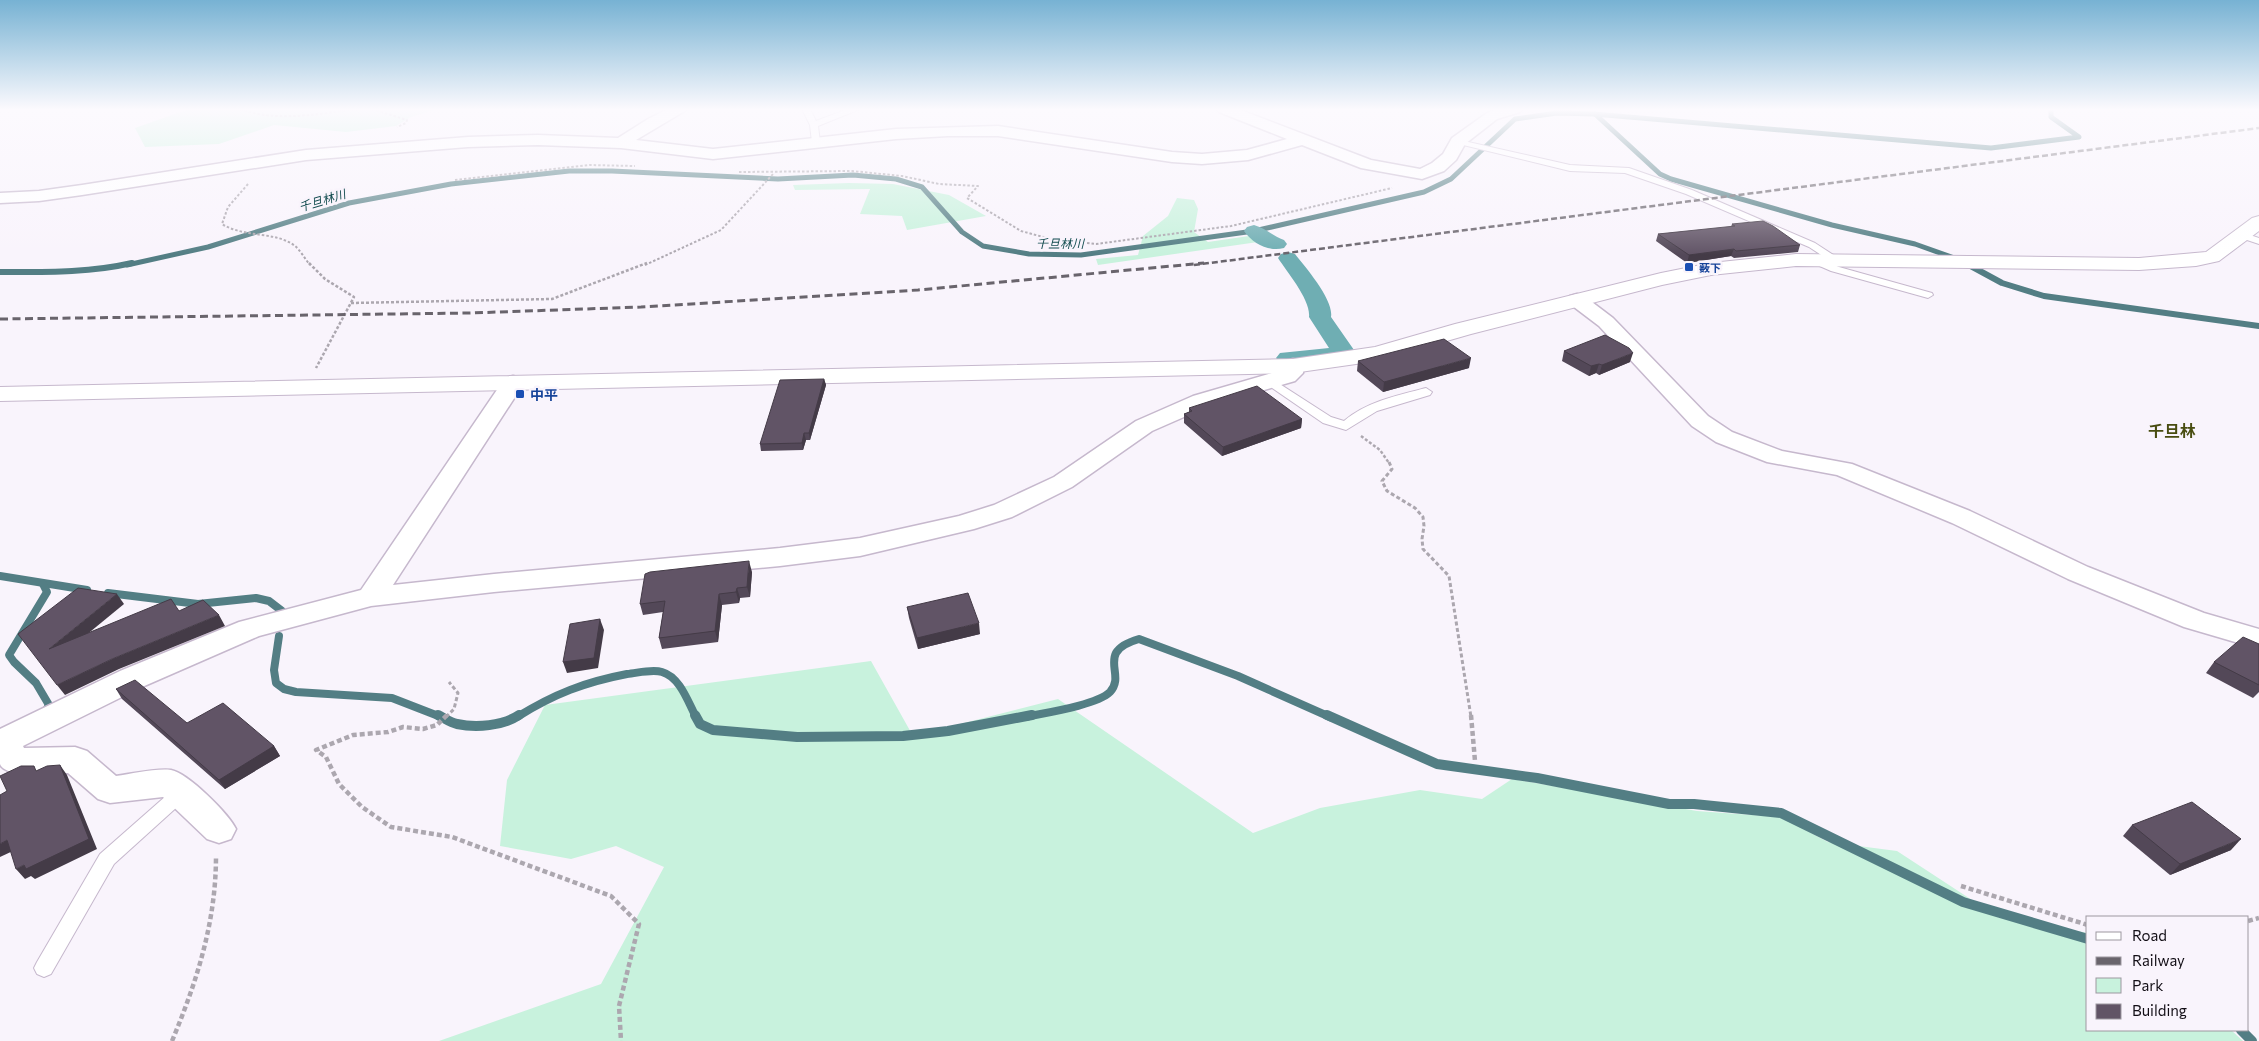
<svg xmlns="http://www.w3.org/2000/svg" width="2259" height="1041" font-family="Commissioner,'Noto Sans JP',sans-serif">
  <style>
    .green { fill: #c8f2dd }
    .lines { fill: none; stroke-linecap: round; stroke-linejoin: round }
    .stream-far3 { stroke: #537e84; stroke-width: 5 }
    .stream-far2 { stroke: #537e84; stroke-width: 6 }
    .stream-far1 { stroke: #537e84; stroke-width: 8 }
    .stream { stroke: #537e84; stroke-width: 10 }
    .canal { fill: #6faeb3; fill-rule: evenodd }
    .lane-casing { stroke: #c6b8cd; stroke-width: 2 }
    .street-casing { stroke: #c6b8cd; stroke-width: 3 }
    .secondary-casing { stroke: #c6b8cd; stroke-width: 2 }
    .path-far3 { stroke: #aca7af; stroke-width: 2; stroke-dasharray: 2.5 2; stroke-linecap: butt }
    .path-far2 { stroke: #aca7af; stroke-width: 2.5; stroke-dasharray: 3 2; stroke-linecap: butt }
    .path-far1 { stroke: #aca7af; stroke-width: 3; stroke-dasharray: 4 2.5; stroke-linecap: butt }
    .path { stroke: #aca7af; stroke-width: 4.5; stroke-dasharray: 5 3; stroke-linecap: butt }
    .lane { fill: #fff; fill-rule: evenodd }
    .street { fill: #fff; fill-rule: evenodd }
    .secondary { fill: #fff; fill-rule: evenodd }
    .rail-far1 { stroke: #69646c; stroke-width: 2.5; stroke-dasharray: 6 3; stroke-linecap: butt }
    .rail { stroke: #69646c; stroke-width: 3; stroke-dasharray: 8 4.5; stroke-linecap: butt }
    .wall { fill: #534858 }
    .shaded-wall { fill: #443b47 }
    .building { fill: #615466; stroke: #443b47 }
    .transit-dot { fill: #1a4fb4; stroke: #f9f4fc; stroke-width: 2 }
    .labels { text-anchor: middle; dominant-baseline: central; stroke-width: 5; stroke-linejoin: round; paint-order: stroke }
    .far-transit-label { font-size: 11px; font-weight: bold; fill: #164399; stroke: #f9f4fc; text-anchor: start }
    .far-water-label { font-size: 12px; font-style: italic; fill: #124c4f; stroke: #f9f4fc }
    .transit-label { font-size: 14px; font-weight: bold; fill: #164399; stroke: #f9f4fc; text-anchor: start }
    .quarter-label { font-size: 16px; font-weight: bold; fill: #494d11; stroke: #f9f4fc }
  </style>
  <rect width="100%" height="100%" fill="#f9f4fc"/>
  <g class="green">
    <path d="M189 109H437L411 117 396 126 346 132 274 125 219 144 145 147 135 128Z"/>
    <path d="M849 183 893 184 949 195 986 216 907 230 902 216 860 214 870 189 795 190 793 185Z"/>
    <path d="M1177 198 1194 200 1198 209 1194 232 1208 242 1249 236 1258 242 1098 265 1096 259 1138 255 1143 236 1168 216Z"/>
    <path d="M871 661 913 736 1058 699 1253 833 1320 808 1420 790 1482 799 1512 779 1697 811 1781 817 1828 842 1897 851 1998 917 2088 933V1030H2231L2243 1041H439L601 984 664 867 616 846 571 859 500 846 507 780 545 705Z"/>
  </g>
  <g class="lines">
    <g class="stream-far3">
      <path d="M1595 114 1660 174 1671 179 1832 225 1915 244 1957 259"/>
      <path d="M127 265 208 247 349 203 451 184 569 171H612L778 179 853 175 896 179 922 187 962 232 983 246 1029 254 1081 255 1254 231 1424 192 1451 179 1515 119 1557 113 1594 114 1991 148 2079 137 2051 117V109"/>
    </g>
    <g class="stream-far2">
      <path d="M1967 264 2002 283 2044 296 2259 326"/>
      <path d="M0 272C44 272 89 273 132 263"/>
    </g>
    <g class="stream-far1">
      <path d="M0 576 87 590"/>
      <path d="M43 584 47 592 9 655 14 662 36 683 49 705 45 712"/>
      <path d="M108 593 198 604 256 598 269 601 282 611"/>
      <path d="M279 636 274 670 276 683 284 689 296 692 392 698 441 717"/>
      <path d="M517 717C554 694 585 682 627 674 638 673 652 669 662 672 680 677 688 702 696 717"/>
      <path d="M1025 717C1044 713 1097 705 1110 692 1127 674 1094 652 1139 639L1238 676 1330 717"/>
    </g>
    <g class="stream">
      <path d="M438 715C444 718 451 723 457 724 476 728 503 726 519 715"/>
      <path d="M695 715 700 724 713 730 797 737 903 736 948 731 1032 715"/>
      <path d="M1327 715 1437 764 1537 778 1669 804H1694L1781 813 1963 902 2088 939"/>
      <path d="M2241 1030 2252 1041"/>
    </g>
    <g class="canal">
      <path d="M1254 225C1265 228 1273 236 1284 240L1287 244 1284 248C1269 252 1253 244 1244 231L1247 227Z"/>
      <path d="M1288 252 1295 254C1306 268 1334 300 1331 317L1354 350 1347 359 1288 365 1280 363 1276 358 1280 353 1329 348 1309 317C1311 300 1287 272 1278 258L1281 254Z"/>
    </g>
    <defs>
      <g id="lane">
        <path d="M802 109H810L816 121 848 109H860L818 126 820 142 816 145 812 142 810 125Z"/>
        <path d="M1455 139 1570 165 1629 168 1692 190 1815 243 1841 260 1836 263 1832 262 1809 247 1686 194 1625 173 1570 171 1455 143Z"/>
        <path d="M2241 232 2259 238V244L2238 237V233Z"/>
        <path d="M1819 259 1839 267 1932 293 1933 295 1928 298 1831 271 1815 264 1814 262Z"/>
        <path d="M1269 377 1331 417 1344 421C1366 402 1398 395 1426 388L1432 392 1430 395 1377 411 1346 430 1323 423 1265 383 1263 381Z"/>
        <path d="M181 786 187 788 190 793 187 798 114 864 51 974 44 977 37 974 34 968 37 962 100 854 175 788Z"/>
      </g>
      <g id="street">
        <path d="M668 109H688L636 140 713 149 896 129 998 126 1172 152 1202 154 1247 150 1287 139 1219 112 1217 109H1238L1371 160 1420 169 1432 163 1443 154 1452 138 1487 113 1498 109H1522L1520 112 1497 119 1465 144 1456 160 1444 171 1422 179 1361 168 1302 145 1248 160 1202 164 1172 162 998 136H948L896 139 713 159 621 148 538 145 468 147 306 160 82 195 39 201 0 203V193L39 191 82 185 306 150 468 137 538 135 618 138 648 119Z"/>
        <path d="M1577 294 1584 296 1613 318 1708 416 1732 432 1782 451 1852 464 1970 511 2088 567 2204 613 2259 629V649L2184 627 2068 579 1952 523 1837 475 1767 462 1716 442 1692 426 1599 326 1570 304 1567 300 1570 296Z"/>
        <path d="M1293 359 1301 361 1304 366 1303 373 1295 381 1209 406 1152 431 1072 487 1012 517 974 529 860 556 780 566 494 592 371 606 259 636 142 687 23 746 24 748 75 747 87 751 116 776C132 774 156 768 171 770 188 773 229 814 236 829L231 839 219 843 207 839 163 797 110 803 98 799 68 773C55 773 5 779 0 764 0 757 0 737 0 729L120 671 239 622 361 590 505 378 513 376 521 378 524 383 393 585 494 574 780 548 860 538 959 516 994 505 1054 477 1136 421 1193 396 1279 371 1285 361Z"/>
      </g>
      <path id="secondary" d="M2259 216V231L2219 261 2196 266 2139 270 1796 266 1711 275 1662 285 1471 334 1377 361 1293 373 0 401V387L1293 359 1375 347 1455 324 1661 273 1711 263 1796 254 2139 258 2206 252 2252 218Z"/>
    </defs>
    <use href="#lane" class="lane-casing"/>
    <use href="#street" class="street-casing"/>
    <use href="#secondary" class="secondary-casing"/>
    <g class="path-far3">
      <path d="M240 109C279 123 319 113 359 109"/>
      <path d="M372 109 407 120 406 123 397 127"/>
      <path d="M739 172 852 171 902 176 939 184 978 186 967 198 1021 231 1047 238 1096 244 1231 226 1392 188"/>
      <path d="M455 180 590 165 635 166"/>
      <path d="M248 184 228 207 222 224C244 238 276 231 295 246 301 251 305 259 310 265"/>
      <path d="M645 265 721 230 774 173"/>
    </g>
    <g class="path-far2">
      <path d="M309 263 325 279 354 297 316 368"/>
      <path d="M351 303 552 299 647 263"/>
      <path d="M1361 436 1380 450 1389 463"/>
    </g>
    <g class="path-far1">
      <path d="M1389 462 1392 469 1382 481 1387 491 1415 508 1423 517 1424 526 1422 539 1423 549 1449 576 1471 717"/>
      <path d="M446 717 454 709 458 693 449 682"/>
    </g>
    <g class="path">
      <path d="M447 715 437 725 423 729 403 727 388 732 353 735 316 750 326 757 339 784 362 807 391 827 452 837 611 896 639 924 619 1006 621 1041"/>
      <path d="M1471 715 1475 761"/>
      <path d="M1961 886 2088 925"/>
      <path d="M2248 921 2259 918"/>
      <path d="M172 1041C197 981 216 922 216 856"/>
    </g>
    <use href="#lane" class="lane"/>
    <use href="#street" class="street"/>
    <use href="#secondary" class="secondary"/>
    <path class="rail-far1" d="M1194 265 2259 128"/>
    <path class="rail" d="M0 319 470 313 641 307 918 290 1204 263"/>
  </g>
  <g class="wall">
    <path d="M1732 224 1800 245 1798 252 1734 258 1731 256 1687 263 1656 241 1658 234 1731 227Z"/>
    <path d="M1564 351 1630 362 1599 375 1596 373 1589 376 1562 361Z"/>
    <path d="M1358 361 1469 368 1383 392 1357 371Z"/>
    <path d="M824 379 826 385 810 440H806L803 450 761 451 760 444Z"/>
    <path d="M1189 408 1302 419 1301 428 1222 456 1184 423V414L1189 412Z"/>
    <path d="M752 572 750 597 740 598 739 603 722 605 718 642 662 649 659 638 663 612 643 615 640 604Z"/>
    <path d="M907 607 980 634 918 649 909 618Z"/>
    <path d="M2259 644V692L2253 698 2206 673 2214 662Z"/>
    <path d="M116 689 187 723 274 746 280 756 225 789 122 699Z"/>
    <path d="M2132 825 2231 850 2170 875 2123 836Z"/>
  </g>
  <g class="shaded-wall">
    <path d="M1734 249 1731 256 1687 263 1689 255Z"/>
    <path d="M1633 353 1630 362 1599 375 1602 365Z"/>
    <path d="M1471 358 1469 368 1383 392 1384 382Z"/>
    <path d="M1599 364 1596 373 1589 376 1591 366Z"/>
    <path d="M824 379 826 385 810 440 809 433Z"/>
    <path d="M1302 419 1301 428 1222 456 1223 447Z"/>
    <path d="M804 433 806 440 803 450 802 443Z"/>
    <path d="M749 561 752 572 750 597 747 587Z"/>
    <path d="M737 588 740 598 739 603 736 592Z"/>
    <path d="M117 594 124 604 57 659 49 649Z"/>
    <path d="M719 594 722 605 718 642 715 631Z"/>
    <path d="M219 615 225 626 119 669 65 695 57 685 112 659Z"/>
    <path d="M600 619 604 630 598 668 567 673 563 662Z"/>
    <path d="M979 623 980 634 918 649 917 638Z"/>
    <path d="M274 746 280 756 225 789 219 780Z"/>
    <path d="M60 765 67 775 97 849 35 879 31 876 25 879 16 869 24 865Z"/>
    <path d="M2241 839 2231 850 2170 875 2180 864Z"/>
    <path d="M7 840 15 850 0 857V844Z"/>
  </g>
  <g class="building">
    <path d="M1763 221 1773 226 1800 245 1736 251 1734 249 1689 255 1658 234 1735 226 1732 224Z"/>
    <path d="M1605 335 1629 348 1633 353 1602 365 1599 364 1591 366 1564 351Z"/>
    <path d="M1444 339 1471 358 1384 382 1358 361Z"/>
    <path d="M824 379 809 433H804L802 443 760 444 780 380Z"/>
    <path d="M1257 386 1302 419 1223 447 1184 414 1192 411 1189 408Z"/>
    <path d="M749 561 747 587 737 588 736 592 719 594 715 631 659 638 665 601 640 604 645 574 650 572Z"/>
    <path d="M78 588 117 594 49 649 171 599 179 611 203 600 219 615 112 659 57 685 18 634Z"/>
    <path d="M968 593 979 623 917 638 907 607Z"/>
    <path d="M600 619 594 658 563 662 570 624Z"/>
    <path d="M2243 637 2259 644V685L2214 662Z"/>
    <path d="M135 680 187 723 223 703 274 746 219 780 116 689Z"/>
    <path d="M60 765 89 839 26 869 24 865 16 869 7 840 0 844V795L7 791 0 776 21 766H34L36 771 47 766Z"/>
    <path d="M2192 802 2241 839 2180 864 2132 825Z"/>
  </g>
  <linearGradient id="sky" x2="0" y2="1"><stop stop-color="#77b2d3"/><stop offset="0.43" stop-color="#fcfafe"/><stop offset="1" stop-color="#fcfafe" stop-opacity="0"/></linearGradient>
  <rect width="2259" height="255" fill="url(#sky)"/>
  <g class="transit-dot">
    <rect x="1684" y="262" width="10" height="10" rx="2.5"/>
    <rect x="515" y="389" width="10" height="10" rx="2.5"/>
  </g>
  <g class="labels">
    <g class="far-transit-label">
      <text x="1699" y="267">薮下</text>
    </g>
    <g class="far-water-label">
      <text transform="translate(322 200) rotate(-17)">千旦林川</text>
      <text x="1060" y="243">千旦林川</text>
    </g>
    <g class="transit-label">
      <text x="530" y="394">中平</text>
    </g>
    <g class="quarter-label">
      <text x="2172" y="430">千旦林</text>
    </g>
  </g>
  <rect x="2086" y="916" width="162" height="115" fill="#f9f4fc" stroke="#9d98a0"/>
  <rect x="2096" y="932" width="25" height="8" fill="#ffffff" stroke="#9d98a0"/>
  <text x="2132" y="941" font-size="15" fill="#120e15">Road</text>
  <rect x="2096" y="957" width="25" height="8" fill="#69646c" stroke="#9d98a0"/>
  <text x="2132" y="966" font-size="15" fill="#120e15">Railway</text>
  <rect x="2096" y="978" width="25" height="15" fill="#c8f2dd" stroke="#9d98a0"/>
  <text x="2132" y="991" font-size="15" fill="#120e15">Park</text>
  <rect x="2096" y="1004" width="25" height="15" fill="#615466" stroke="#9d98a0"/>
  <text x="2132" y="1016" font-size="15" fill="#120e15">Building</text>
</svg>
